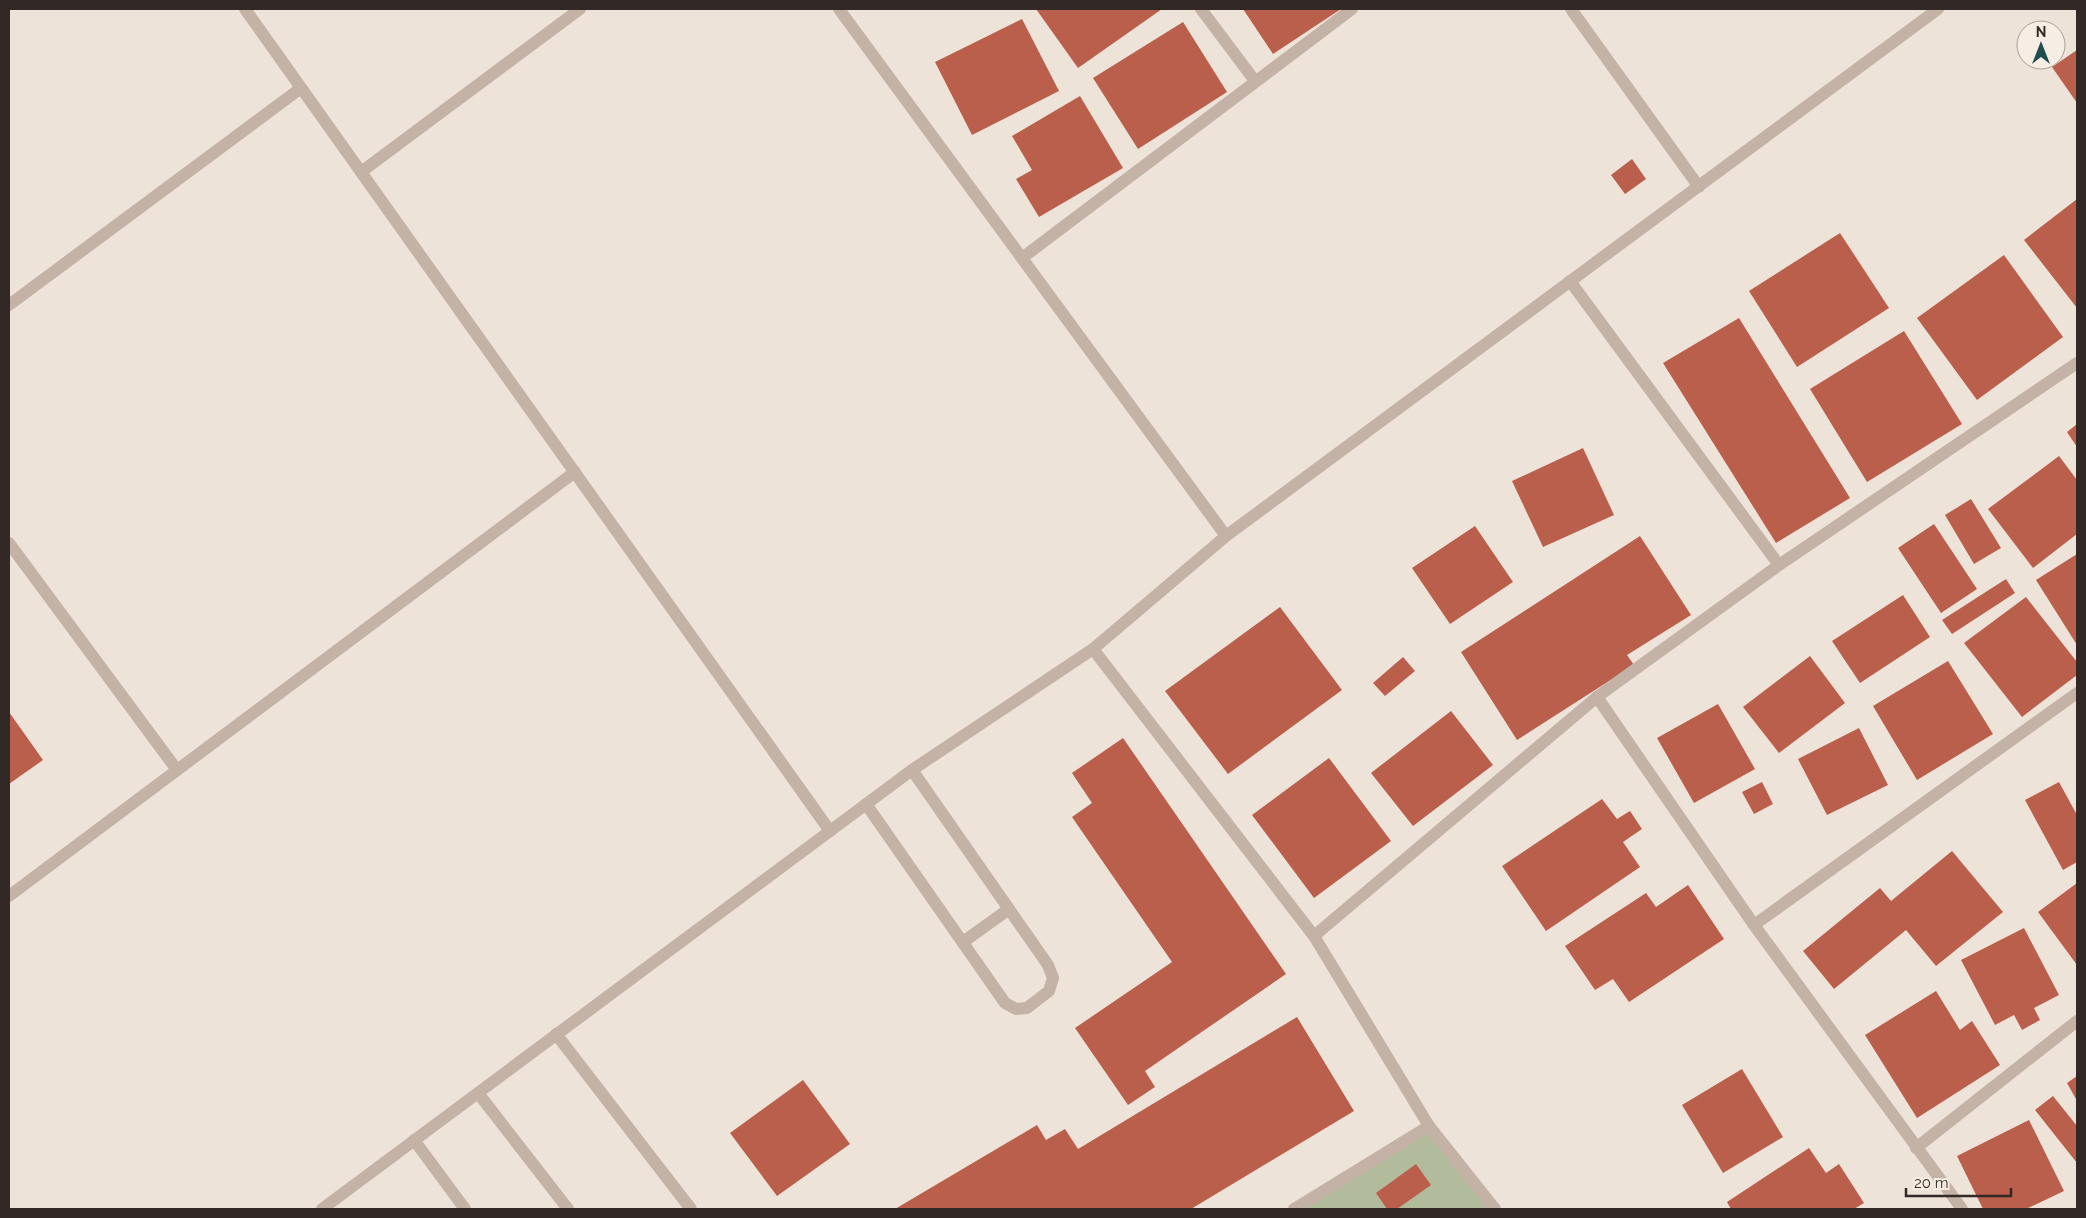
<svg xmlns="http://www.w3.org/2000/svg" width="2086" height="1218" font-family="Raleway,sans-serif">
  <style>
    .green { fill: #b2bb9b }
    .building { fill: #ba5f4b }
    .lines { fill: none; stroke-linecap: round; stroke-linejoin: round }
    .service { stroke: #c5b2a6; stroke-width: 12 }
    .minor { stroke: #c5b2a6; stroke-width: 12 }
  </style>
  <rect width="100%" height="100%" fill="#eee3d9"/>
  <path class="green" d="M1429 1126 1495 1209H1294Z"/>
  <g class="building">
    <path d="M1036 9H1162L1078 68Z"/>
    <path d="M1243 9H1341L1273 54Z"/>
    <path d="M1022 19 1059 91 972 135 935 62Z"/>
    <path d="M1183 22 1227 92 1138 149 1093 78Z"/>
    <path d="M2077 50V103L2052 67Z"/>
    <path d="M1080 96 1123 168 1039 217 1016 179 1032 170 1012 136Z"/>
    <path d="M1632 159 1646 179 1625 194 1611 175Z"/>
    <path d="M2077 199V308L2024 240Z"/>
    <path d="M1840 233 1889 308 1797 367 1749 291Z"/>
    <path d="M2004 255 2063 337 1977 400 1917 318Z"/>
    <path d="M1739 318 1850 498 1776 543 1663 363Z"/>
    <path d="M1904 331 1962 424 1867 482 1810 389Z"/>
    <path d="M2077 424V447L2067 432Z"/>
    <path d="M1583 448 1614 515 1543 547 1512 481Z"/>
    <path d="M2059 456 2077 480V534L2033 568 1988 509Z"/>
    <path d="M1971 499 2001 548 1974 564 1945 515Z"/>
    <path d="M1934 524 1977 589 1941 613 1898 548Z"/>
    <path d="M1475 526 1513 582 1450 624 1412 568Z"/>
    <path d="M1640 536 1691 615 1627 655 1634 665 1517 740 1461 652Z"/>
    <path d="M2077 554V645L2036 580Z"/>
    <path d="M2006 579 2015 593 1952 634 1942 620Z"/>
    <path d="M1903 595 1930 637 1860 683 1832 641Z"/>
    <path d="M2026 597 2077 662V675L2022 717 1964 643Z"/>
    <path d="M1280 607 1342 690 1228 774 1165 691Z"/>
    <path d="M1810 656 1845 703 1779 753 1743 707Z"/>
    <path d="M1403 657 1415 671 1385 696 1373 683Z"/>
    <path d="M1948 661 1993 734 1917 780 1873 706Z"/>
    <path d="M1718 704 1755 769 1694 803 1657 738Z"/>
    <path d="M1451 711 1493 765 1413 826 1371 773Z"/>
    <path d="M9 712 43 760 9 784Z"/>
    <path d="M1859 728 1888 785 1827 815 1798 759Z"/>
    <path d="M1123 738 1286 974 1145 1071 1155 1087 1128 1105 1075 1028 1172 962 1072 817 1092 803 1072 773Z"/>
    <path d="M1329 758 1391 841 1314 898 1252 815Z"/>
    <path d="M1762 782 1773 804 1754 814 1742 792Z"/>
    <path d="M2059 782 2077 815V862L2063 870 2025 800Z"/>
    <path d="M1602 799 1617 819 1630 811 1642 829 1623 842 1640 867 1546 931 1502 866Z"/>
    <path d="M1952 851 2003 912 1936 966 1906 930 1834 989 1803 951 1880 888 1891 901Z"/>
    <path d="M2077 883V965L2038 912Z"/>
    <path d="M1688 885 1724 939 1629 1002 1613 979 1595 990 1565 946 1646 893 1656 907Z"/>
    <path d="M2024 928 2059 995 2034 1008 2040 1020 2022 1030 2014 1015 1995 1025 1961 960Z"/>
    <path d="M1936 991 1960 1030 1972 1021 2000 1065 1917 1118 1865 1035Z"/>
    <path d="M1297 1017 1354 1111 1191 1209H895L1037 1125 1046 1140 1065 1129 1078 1149Z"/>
    <path d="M1742 1069 1783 1137 1723 1173 1682 1105Z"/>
    <path d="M2077 1076V1101L2067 1083Z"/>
    <path d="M803 1080 850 1144 777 1196 730 1133Z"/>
    <path d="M2053 1096 2077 1126V1163L2035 1110Z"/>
    <path d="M2029 1120 2064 1191 2026 1209H1983L1957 1156Z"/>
    <path d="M1809 1148 1826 1173 1839 1164 1864 1203 1854 1209H1731L1727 1202Z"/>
    <path d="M1416 1164 1431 1185 1397 1209H1387L1376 1193Z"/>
  </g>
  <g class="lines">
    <g class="service">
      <path d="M9 305 301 88"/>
      <path d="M9 543 177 770"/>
      <path d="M866 804 1005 1003 1016 1009 1027 1008 1049 991 1053 978 1048 965 912 770"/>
      <path d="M9 896 575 472"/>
      <path d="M963 942 1009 909"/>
      <path d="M556 1034 691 1209"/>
      <path d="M478 1093 568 1209"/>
    </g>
    <g class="minor">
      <path d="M245 9 830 831"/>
      <path d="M839 9 1226 536"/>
      <path d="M1201 9 1255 81"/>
      <path d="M1571 9 1699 187"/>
      <path d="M361 172 580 9"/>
      <path d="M1022 258 1352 9"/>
      <path d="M1570 281 1779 565"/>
      <path d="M1093 649 1314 936 1429 1126 1495 1209"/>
      <path d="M1597 697 1754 925 1962 1209"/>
      <path d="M1754 925 2077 693"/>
      <path d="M1314 936 1597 697 1779 565 2077 363"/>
      <path d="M414 1140 465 1209"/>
      <path d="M1916 1148 2077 1021"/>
      <path d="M322 1209 912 770 1093 649 1226 536 1938 9"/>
      <path d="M1294 1209 1429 1126"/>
    </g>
  </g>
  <rect width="2086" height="1218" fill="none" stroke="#322926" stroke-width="20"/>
  <g transform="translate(2041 45)"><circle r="24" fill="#f6ede4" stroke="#a89f98"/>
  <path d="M0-4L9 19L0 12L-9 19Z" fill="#204e4f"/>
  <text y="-8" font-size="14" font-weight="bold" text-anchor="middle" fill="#322926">N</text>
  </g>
  <path d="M1906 1188v8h105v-8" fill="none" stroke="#322926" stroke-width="2.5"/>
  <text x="1914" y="1188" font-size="15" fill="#322926" stroke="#f6ede4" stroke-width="4" paint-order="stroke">20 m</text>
</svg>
